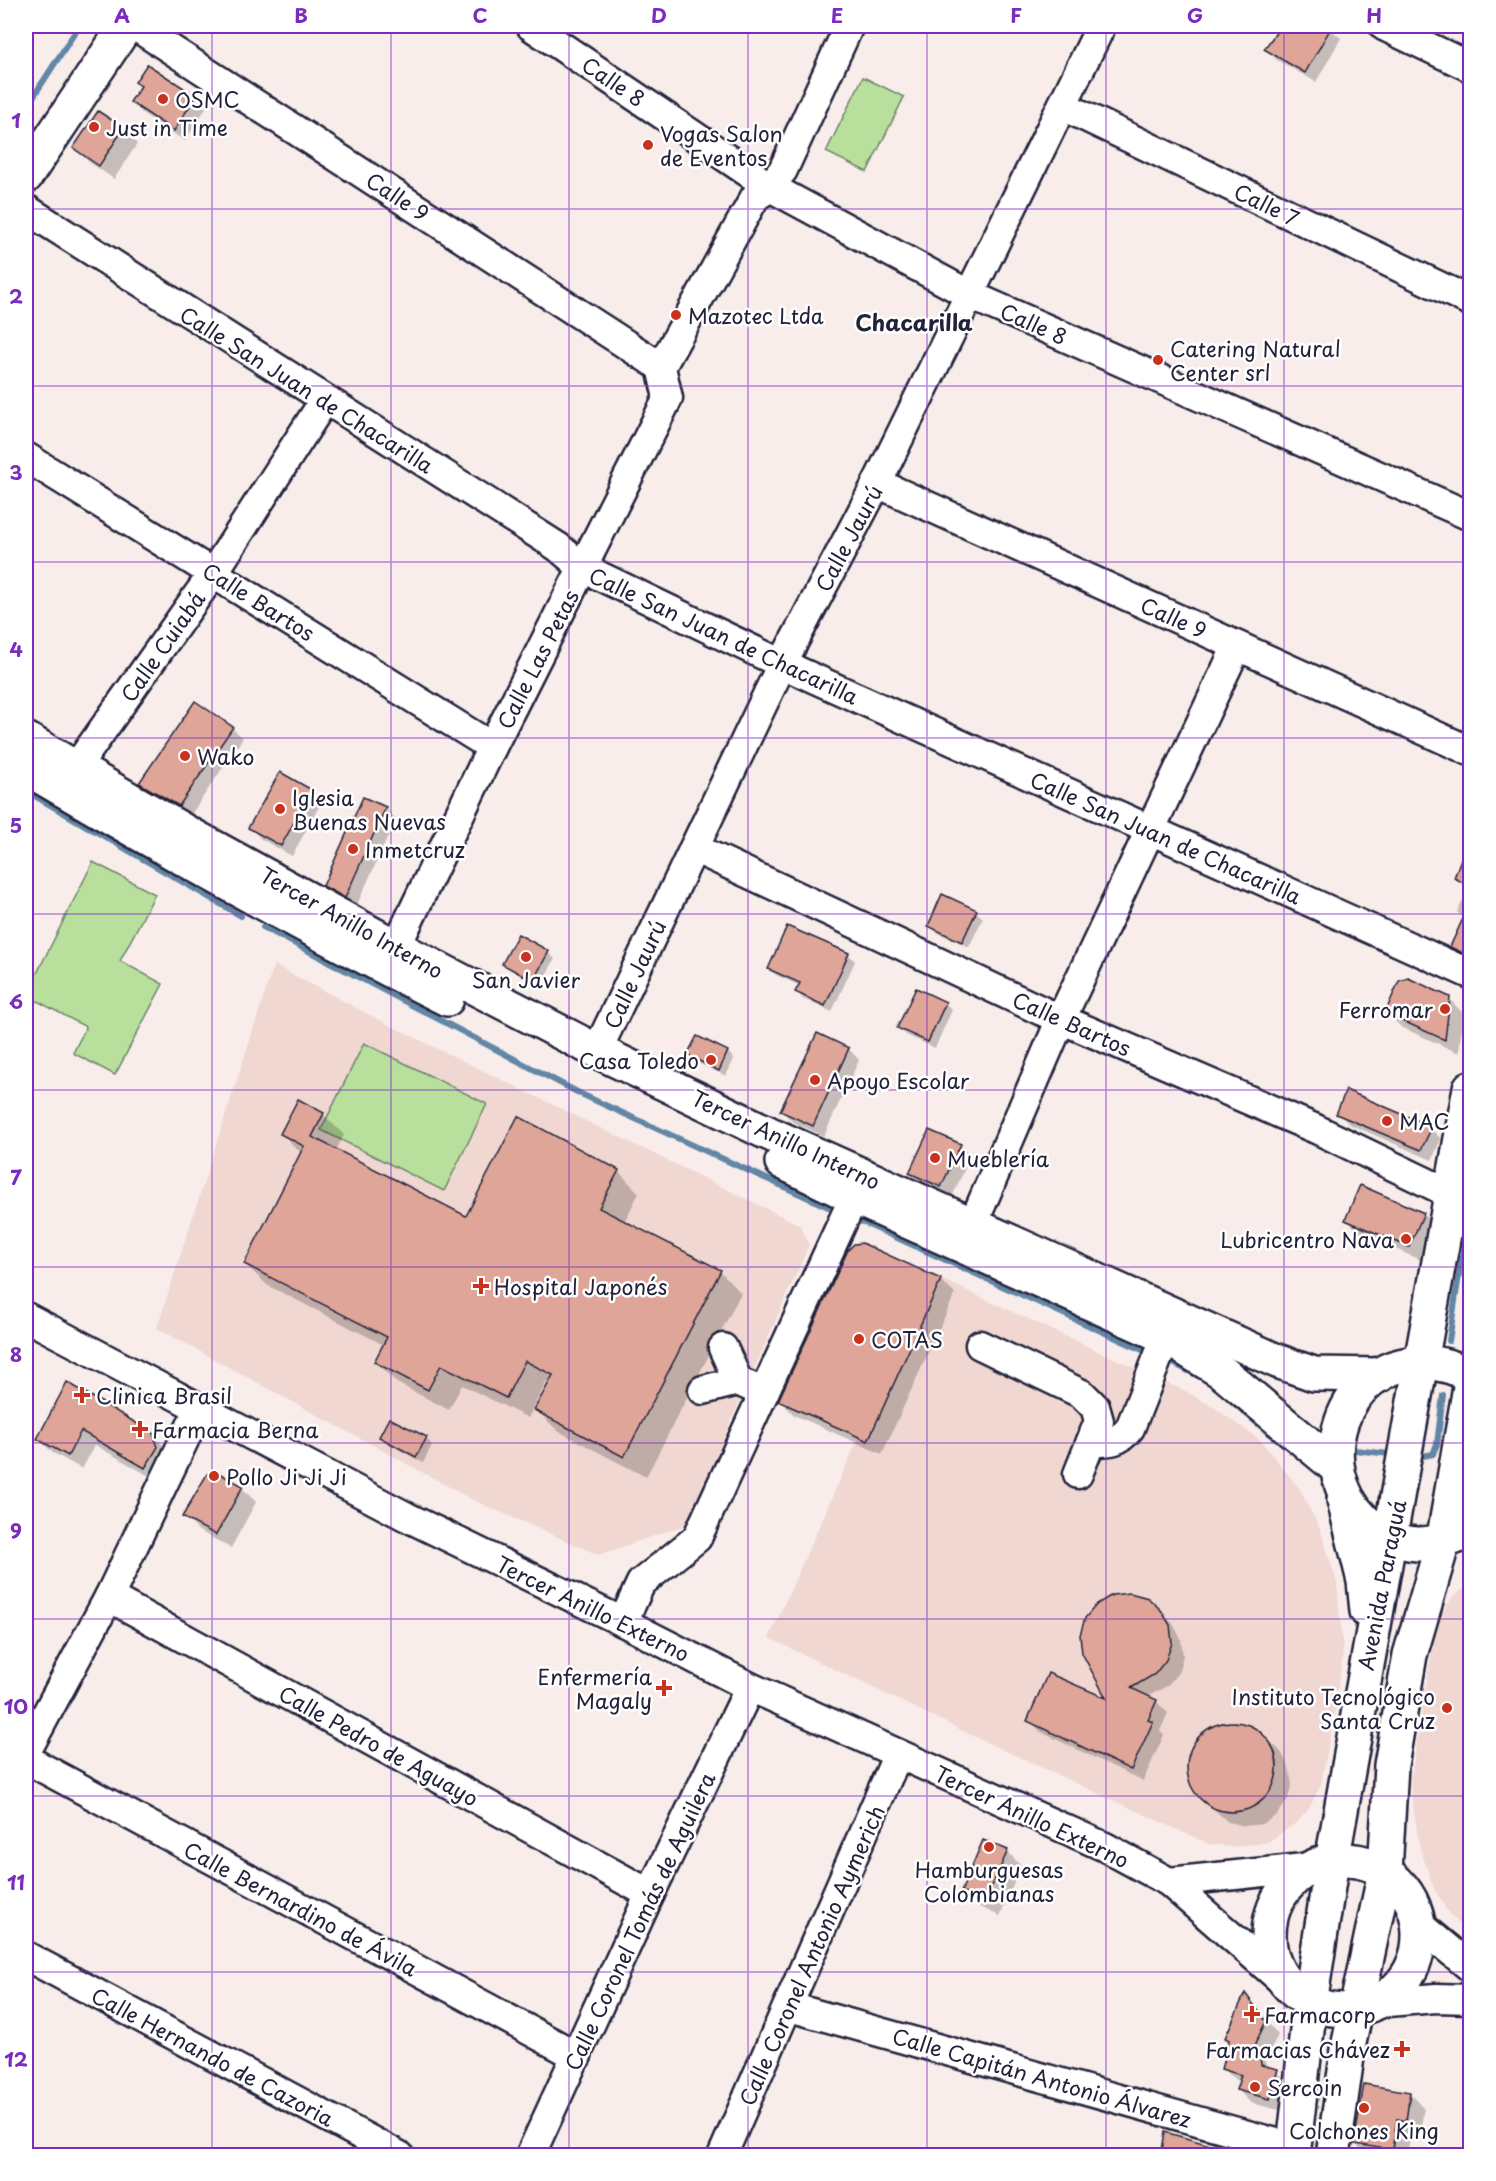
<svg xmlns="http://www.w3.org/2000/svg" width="1496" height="2181" font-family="'Playpen Sans',sans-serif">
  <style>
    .built { fill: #f0d7d1 }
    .green { fill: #b8e09c; stroke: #6d816c; stroke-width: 1.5 }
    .shadow { fill: #0003 }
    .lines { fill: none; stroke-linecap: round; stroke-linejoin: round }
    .stream { stroke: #6286a5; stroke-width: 6 }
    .building { fill: #dea598; stroke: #22223b; stroke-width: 1.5 }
    .minor-casing { stroke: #22223b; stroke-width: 33 }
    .major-casing { stroke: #22223b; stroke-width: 38 }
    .minor { stroke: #fff; stroke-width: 28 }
    .major { stroke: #fff; stroke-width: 33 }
    .grid { fill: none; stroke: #7b2cbf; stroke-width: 1.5; stroke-opacity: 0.55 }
    .poi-dot { fill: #c8321e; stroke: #fff; stroke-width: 2 }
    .labels { text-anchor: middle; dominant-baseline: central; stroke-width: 5; stroke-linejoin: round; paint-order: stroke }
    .street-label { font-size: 21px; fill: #22223b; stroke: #fff }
    .poi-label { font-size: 21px; fill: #22223b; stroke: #fff; text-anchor: start }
    .neighbourhood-label { font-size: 22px; font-weight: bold; fill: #22223b; stroke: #fff }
    .neatline { fill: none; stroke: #7b2cbf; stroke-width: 2 }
    .grid-label { font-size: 20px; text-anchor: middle; font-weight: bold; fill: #7b2cbf }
  </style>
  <rect width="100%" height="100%" fill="#f8edea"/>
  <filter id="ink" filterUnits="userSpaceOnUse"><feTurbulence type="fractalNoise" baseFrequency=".0167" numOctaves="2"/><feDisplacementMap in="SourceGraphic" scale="12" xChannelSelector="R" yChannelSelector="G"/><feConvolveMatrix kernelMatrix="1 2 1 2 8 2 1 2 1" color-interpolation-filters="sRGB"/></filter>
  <g filter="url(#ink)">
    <g class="built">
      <path d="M274 965 391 1026 800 1225 809 1245 685 1525 599 1555 477 1502 157 1328Z"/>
      <path d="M941 1279 1187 1392 1215 1408 1260 1440 1299 1488 1321 1531 1337 1583 1343 1652 1336 1706 1321 1784 1308 1810 1296 1823 1268 1842 1233 1847 1209 1844 988 1743 769 1638 860 1435 868 1440Z"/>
      <path d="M1470 1584V1934L1449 1914 1433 1886 1419 1845 1410 1784 1435 1632 1440 1616 1452 1598Z"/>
    </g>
    <g class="green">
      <path d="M863 77 904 97 867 172 826 152Z"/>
      <path d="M93 862 155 894 120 961 163 984 115 1075 73 1053 86 1027 26 995Z"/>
      <path d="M364 1043 487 1104 444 1191 321 1130Z"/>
    </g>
    <g class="shadow">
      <path d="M1283 26H1326L1341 38 1316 82 1277 60 1266 49Z"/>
      <path d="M147 66 196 98 206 108 185 141 142 113 132 102 142 87 137 82Z"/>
      <path d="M123 129 137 144 114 179 89 162 75 148Z"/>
      <path d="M232 728 243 738 190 816 151 793 141 783Z"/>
      <path d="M280 774 312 791 322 801 292 856 261 839 250 828Z"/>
      <path d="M385 808 396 819 356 907 335 896 325 885Z"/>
      <path d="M1466 850 1470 852V960L1452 947 1465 919 1457 912 1468 889 1455 878Z"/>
      <path d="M976 912 983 918 969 947 936 932 929 925Z"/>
      <path d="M548 952 555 959 540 986 511 970 504 964Z"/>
      <path d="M848 954 855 961 832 1012 803 999 797 992 800 986 776 975 770 969Z"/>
      <path d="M1449 999 1463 1013 1459 1053 1401 1027 1387 1013Z"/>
      <path d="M945 1003 952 1010 935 1048 906 1035 899 1028Z"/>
      <path d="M817 1035 849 1049 859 1060 824 1136 793 1122 782 1111Z"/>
      <path d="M698 1038 728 1052 734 1059 726 1076 696 1062 689 1055Z"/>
      <path d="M1338 1113 1431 1128 1441 1139 1432 1160 1349 1124Z"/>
      <path d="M323 1114 344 1135 336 1151 467 1218 618 1171 639 1193 624 1222 720 1271 741 1293 646 1477 558 1431 536 1410 550 1383 547 1381 528 1418 462 1385 449 1410 397 1383 376 1362 384 1345 267 1285 245 1264 302 1154 282 1134Z"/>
      <path d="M960 1145 971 1155 952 1197 922 1183 911 1173Z"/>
      <path d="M1423 1214 1438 1228 1423 1261 1361 1234 1347 1220Z"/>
      <path d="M940 1280 955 1294 882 1454 794 1415 780 1400Z"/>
      <path d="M68 1384 152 1434 167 1449 160 1482 95 1445 82 1469 53 1453 38 1439Z"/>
      <path d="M381 1437 426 1438 432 1445 423 1463 387 1443Z"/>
      <path d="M215 1473 242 1488 256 1502 231 1548 199 1531 184 1517Z"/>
      <path d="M1160 1611 1173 1624 1181 1639 1183 1656 1178 1673 1167 1686 1147 1697 1156 1701 1168 1713 1160 1731 1164 1735 1143 1781 1041 1732 1029 1720 1110 1701Z"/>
      <path d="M1235 1722 1252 1727 1266 1737 1281 1752 1289 1767 1292 1785 1287 1801 1277 1815 1262 1824 1245 1826 1228 1822 1199 1796 1190 1782 1188 1764 1192 1748 1203 1734 1218 1725Z"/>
      <path d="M1007 1851 1021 1866 1000 1916 977 1906 963 1892Z"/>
      <path d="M1246 1995 1278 2035 1265 2062 1290 2084 1283 2111 1251 2103 1238 2090 1240 2083 1222 2069 1230 2042 1226 2038Z"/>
      <path d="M1410 2093 1424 2108 1420 2134 1411 2133 1407 2156H1367L1355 2143Z"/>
      <path d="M1110 2149 1161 2156H1110Z"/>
    </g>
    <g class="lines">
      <g class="stream">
        <path d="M26 108 79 26"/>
        <path d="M26 791 241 916"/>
        <path d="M263 927 581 1094 837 1211"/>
        <path d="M860 1221 1149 1353"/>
        <path d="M1449 1341 1470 1201"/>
        <path d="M1171 1362 1202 1378"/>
        <path d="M1229 1399 1273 1437H1280"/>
        <path d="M1355 1450 1389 1454"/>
        <path d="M1418 1457 1433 1454 1437 1444 1443 1395"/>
      </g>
    </g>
    <g class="building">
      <path d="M1281 26H1332L1305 73 1264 49Z"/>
      <path d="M147 64 196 96 174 131 130 102 141 86 135 82Z"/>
      <path d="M98 111 124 128 99 166 73 148Z"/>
      <path d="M195 701 233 727 179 806 139 783Z"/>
      <path d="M280 772 312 790 281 846 248 828Z"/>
      <path d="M363 797 386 807 345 898 323 886Z"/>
      <path d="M1469 837H1470V886L1454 878Z"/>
      <path d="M942 894 977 910 962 942 928 926Z"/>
      <path d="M1470 903V949L1465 954 1450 947Z"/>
      <path d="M787 926 849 953 825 1006 795 992 800 983 768 969Z"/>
      <path d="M518 934 549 951 533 981 502 964Z"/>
      <path d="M1408 978 1450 997 1445 1040 1385 1013 1399 981Z"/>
      <path d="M916 988 946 1002 928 1042 897 1028Z"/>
      <path d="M817 1033 849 1048 813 1126 780 1111Z"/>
      <path d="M697 1036 728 1051 719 1071 687 1055Z"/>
      <path d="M1346 1090 1432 1127 1421 1150 1336 1114Z"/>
      <path d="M298 1099 324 1113 312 1137 466 1216 518 1116 619 1170 599 1208 721 1270 624 1457 534 1410 553 1375 525 1361 506 1398 441 1365 428 1390 374 1362 387 1337 244 1264 304 1146 280 1134Z"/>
      <path d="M929 1130 961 1144 941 1187 909 1173Z"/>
      <path d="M1360 1185 1424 1213 1409 1247 1345 1220Z"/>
      <path d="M862 1243 941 1279 868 1441 778 1401 848 1250 854 1244Z"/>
      <path d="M67 1382 153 1433 158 1447 145 1468 81 1431 68 1456 37 1439Z"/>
      <path d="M389 1418 427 1437 416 1457 379 1437Z"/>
      <path d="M215 1471 243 1486 216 1535 182 1517 207 1474Z"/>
      <path d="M1130 1593 1148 1598 1161 1610 1170 1625 1172 1643 1166 1660 1155 1674 1131 1688 1157 1700 1148 1720 1153 1722 1131 1770 1027 1721 1048 1673 1106 1698 1082 1653 1080 1635 1085 1618 1097 1604 1112 1595Z"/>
      <circle cx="1232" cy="1767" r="45"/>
      <path d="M983 1840 1008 1850 985 1902 961 1892Z"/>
      <path d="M1245 1993 1266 2021 1251 2053 1260 2056 1261 2065 1278 2069 1270 2099 1236 2090 1241 2075 1221 2069 1229 2040 1225 2038Z"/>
      <path d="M1364 2084 1410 2092 1406 2121 1397 2119 1392 2150 1354 2144Z"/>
      <path d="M1165 2132 1231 2151V2156H1161Z"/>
    </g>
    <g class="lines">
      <defs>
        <g id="minor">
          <path d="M135 26 661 367"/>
          <path d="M531 26 770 187 970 295 1470 516"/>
          <path d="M1384 26 1470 67"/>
          <path d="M1063 106 1470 301"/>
          <path d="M26 209 558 547 583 568 782 664 1470 974"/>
          <path d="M26 457 492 747"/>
          <path d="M877 483 1470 751"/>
          <path d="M75 769 214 572 324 401"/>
          <path d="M694 848 1042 1011 1316 1129 1451 1194"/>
          <path d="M396 947 492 747 668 398 661 367 755 197 770 187 783 170 849 26"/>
          <path d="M597 1051 782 664 877 483 1101 26"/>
          <path d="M973 1224 1061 1019 1237 646"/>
          <path d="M26 1317 407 1517 623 1622 750 1687 1105 1847 1169 1882 1286 1984"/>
          <path d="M980 1345 1082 1394 1095 1407 1099 1421 1078 1474"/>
          <path d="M723 1348 738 1381 764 1393"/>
          <path d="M703 1390 738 1381"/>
          <path d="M1091 1442C1108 1442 1119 1443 1130 1428L1166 1337"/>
          <path d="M109 1597 650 1894"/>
          <path d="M623 1622 641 1583 697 1538 854 1197"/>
          <path d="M26 1752 109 1597 199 1409"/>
          <path d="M26 1759 577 2056"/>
          <path d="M1169 1882 1313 1867"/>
          <path d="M1418 1924 1470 1967"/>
          <path d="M26 1956 400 2156"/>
          <path d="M1376 2003 1436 1998 1470 1999"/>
          <path d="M790 2007 1294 2148"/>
          <path d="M530 2156 650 1894 750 1687"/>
          <path d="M722 2156 898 1754"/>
        </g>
        <g id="major">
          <path d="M26 176 126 26"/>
          <path d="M26 739 184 831 396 947 597 1051 768 1133 1277 1361 1314 1374 1380 1375"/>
          <path d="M26 768C164 849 304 928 447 999"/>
          <path d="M782 1162 862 1201 1166 1337 1222 1372 1336 1467"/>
          <path d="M1470 1375C1455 1368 1440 1362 1422 1363 1340 1364 1309 1466 1364 1520 1378 1533 1398 1543 1417 1544 1437 1545 1452 1537 1470 1533"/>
          <path d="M1344 1500 1364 1581 1367 1611"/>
          <circle cx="1344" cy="1935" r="75"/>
          <path d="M1293 2156 1310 2003 1332 1861 1470 1088"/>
          <path d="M1333 2156 1349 2043 1385 1872 1391 1765 1410 1655 1443 1542 1470 1387"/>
        </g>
      </defs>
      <use href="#minor" class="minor-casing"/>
      <use href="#major" class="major-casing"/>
      <use href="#minor" class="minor"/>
      <use href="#major" class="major"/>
    </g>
  </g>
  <path class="grid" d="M212 26V2156M391 26V2156M569 26V2156M748 26V2156M927 26V2156M1106 26V2156M1284 26V2156M26 209H1470M26 386H1470M26 562H1470M26 738H1470M26 914H1470M26 1090H1470M26 1267H1470M26 1443H1470M26 1619H1470M26 1796H1470M26 1972H1470"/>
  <g class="poi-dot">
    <circle cx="163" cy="99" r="6"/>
    <circle cx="94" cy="127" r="6"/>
    <circle cx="648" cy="145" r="6"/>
    <circle cx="676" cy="315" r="6"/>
    <circle cx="1158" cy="360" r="6"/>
    <circle cx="185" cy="756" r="6"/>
    <circle cx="280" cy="809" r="6"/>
    <circle cx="353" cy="849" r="6"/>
    <circle cx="526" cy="957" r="6"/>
    <circle cx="1445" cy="1009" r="6"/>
    <circle cx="711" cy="1060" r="6"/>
    <circle cx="815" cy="1080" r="6"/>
    <circle cx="1387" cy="1121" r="6"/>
    <circle cx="935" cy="1158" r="6"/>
    <circle cx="1406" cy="1239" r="6"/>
    <path d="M478 1277h6v6h6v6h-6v6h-6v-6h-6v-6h6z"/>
    <circle cx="859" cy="1339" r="6"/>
    <path d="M79 1386h6v6h6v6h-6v6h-6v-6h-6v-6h6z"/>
    <path d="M137 1420h6v6h6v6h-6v6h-6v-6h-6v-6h6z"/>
    <circle cx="214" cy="1476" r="6"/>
    <path d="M661 1679h6v6h6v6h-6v6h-6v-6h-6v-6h6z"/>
    <circle cx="1447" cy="1708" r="6"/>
    <circle cx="989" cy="1847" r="6"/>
    <path d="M1249 2005h6v6h6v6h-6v6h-6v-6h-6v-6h6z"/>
    <path d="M1399 2040h6v6h6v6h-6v6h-6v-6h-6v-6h6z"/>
    <circle cx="1255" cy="2087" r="6"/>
    <circle cx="1364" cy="2108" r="6"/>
  </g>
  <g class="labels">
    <g class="street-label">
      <text transform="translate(614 81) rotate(34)">Calle 8</text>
      <text transform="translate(398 196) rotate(33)">Calle 9</text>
      <text transform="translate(1267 204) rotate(26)">Calle 7</text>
      <text transform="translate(1034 323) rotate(24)">Calle 8</text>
      <text transform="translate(307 389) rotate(32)">Calle San Juan de Chacarilla</text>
      <text transform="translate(848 538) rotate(-62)">Calle Jaurú</text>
      <text transform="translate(259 601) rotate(32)">Calle Bartos</text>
      <text transform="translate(1174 617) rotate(24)">Calle 9</text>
      <text transform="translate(724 635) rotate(25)">Calle San Juan de Chacarilla</text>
      <text transform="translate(162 646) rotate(-55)">Calle Cuiabá</text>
      <text transform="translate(537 659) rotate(-63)">Calle Las Petas</text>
      <text transform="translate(1166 837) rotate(24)">Calle San Juan de Chacarilla</text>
      <text transform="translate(352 922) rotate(29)">Tercer Anillo Interno</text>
      <text transform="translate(634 974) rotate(-65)">Calle Jaurú</text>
      <text transform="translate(1072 1023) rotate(24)">Calle Bartos</text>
      <text transform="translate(786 1139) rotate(25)">Tercer Anillo Interno</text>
      <text transform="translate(1381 1585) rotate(-79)">Avenida Paraguá</text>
      <text transform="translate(593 1608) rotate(26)">Tercer Anillo Externo</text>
      <text transform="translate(379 1745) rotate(29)">Calle Pedro de Aguayo</text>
      <text transform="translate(1032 1816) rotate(25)">Tercer Anillo Externo</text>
      <text transform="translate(301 1908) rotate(28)">Calle Bernardino de Ávila</text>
      <text transform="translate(639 1921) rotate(-65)">Calle Coronel Tomás de Aguilera</text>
      <text transform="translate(811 1955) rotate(-66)">Calle Coronel Antonio Aymerich</text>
      <text transform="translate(213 2056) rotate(28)">Calle Hernando de Cazoria</text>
      <text transform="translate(1042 2077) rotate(16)">Calle Capitán Antonio Álvarez</text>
    </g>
    <g class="poi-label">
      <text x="175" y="99">OSMC</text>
      <text x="106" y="127">Just in Time</text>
      <text x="660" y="133">Vogas Salon<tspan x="660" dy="24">de Eventos</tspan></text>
      <text x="688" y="315">Mazotec Ltda</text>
      <text x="1170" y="348">Catering Natural<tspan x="1170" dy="24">Center srl</tspan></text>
      <text x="197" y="756">Wako</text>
      <text x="292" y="797">Iglesia<tspan x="292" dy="24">Buenas Nuevas</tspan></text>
      <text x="365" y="849">Inmetcruz</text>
      <text x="526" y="979" text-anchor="middle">San Javier</text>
      <text x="1433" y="1009" text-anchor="end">Ferromar</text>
      <text x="699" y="1060" text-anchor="end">Casa Toledo</text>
      <text x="827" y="1080">Apoyo Escolar</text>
      <text x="1399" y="1121">MAC</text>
      <text x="947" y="1158">Mueblería</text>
      <text x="1394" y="1239" text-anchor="end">Lubricentro Nava</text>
      <text x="494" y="1286">Hospital Japonés</text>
      <text x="871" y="1339">COTAS</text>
      <text x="96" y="1395">Clinica Brasil</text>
      <text x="152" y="1429">Farmacia Berna</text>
      <text x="226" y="1476">Pollo Ji Ji Ji</text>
      <text x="652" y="1676" text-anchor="end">Enfermería<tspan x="652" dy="24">Magaly</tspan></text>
      <text x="1435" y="1696" text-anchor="end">Instituto Tecnológico<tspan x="1435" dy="24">Santa Cruz</tspan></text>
      <text x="989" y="1869" text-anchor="middle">Hamburguesas<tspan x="989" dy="24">Colombianas</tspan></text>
      <text x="1264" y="2014">Farmacorp</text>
      <text x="1390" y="2049" text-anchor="end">Farmacias Chávez</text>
      <text x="1267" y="2087">Sercoin</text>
      <text x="1364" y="2130" text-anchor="middle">Colchones King</text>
    </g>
    <g class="neighbourhood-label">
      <text x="914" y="321">Chacarilla</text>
    </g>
  </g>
  <rect width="1496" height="2181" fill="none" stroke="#fff" stroke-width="66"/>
  <rect x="33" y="33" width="1430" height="2115" class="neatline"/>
  <g class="grid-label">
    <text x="122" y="23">A</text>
    <text x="301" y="23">B</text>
    <text x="480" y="23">C</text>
    <text x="659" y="23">D</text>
    <text x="837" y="23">E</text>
    <text x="1016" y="23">F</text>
    <text x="1195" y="23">G</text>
    <text x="1374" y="23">H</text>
    <text x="16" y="128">1</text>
    <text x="16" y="304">2</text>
    <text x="16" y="480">3</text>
    <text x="16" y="657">4</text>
    <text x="16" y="833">5</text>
    <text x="16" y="1009">6</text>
    <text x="16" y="1185">7</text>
    <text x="16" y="1362">8</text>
    <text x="16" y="1538">9</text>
    <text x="16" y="1714">10</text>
    <text x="16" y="1890">11</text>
    <text x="16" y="2067">12</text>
  </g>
</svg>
